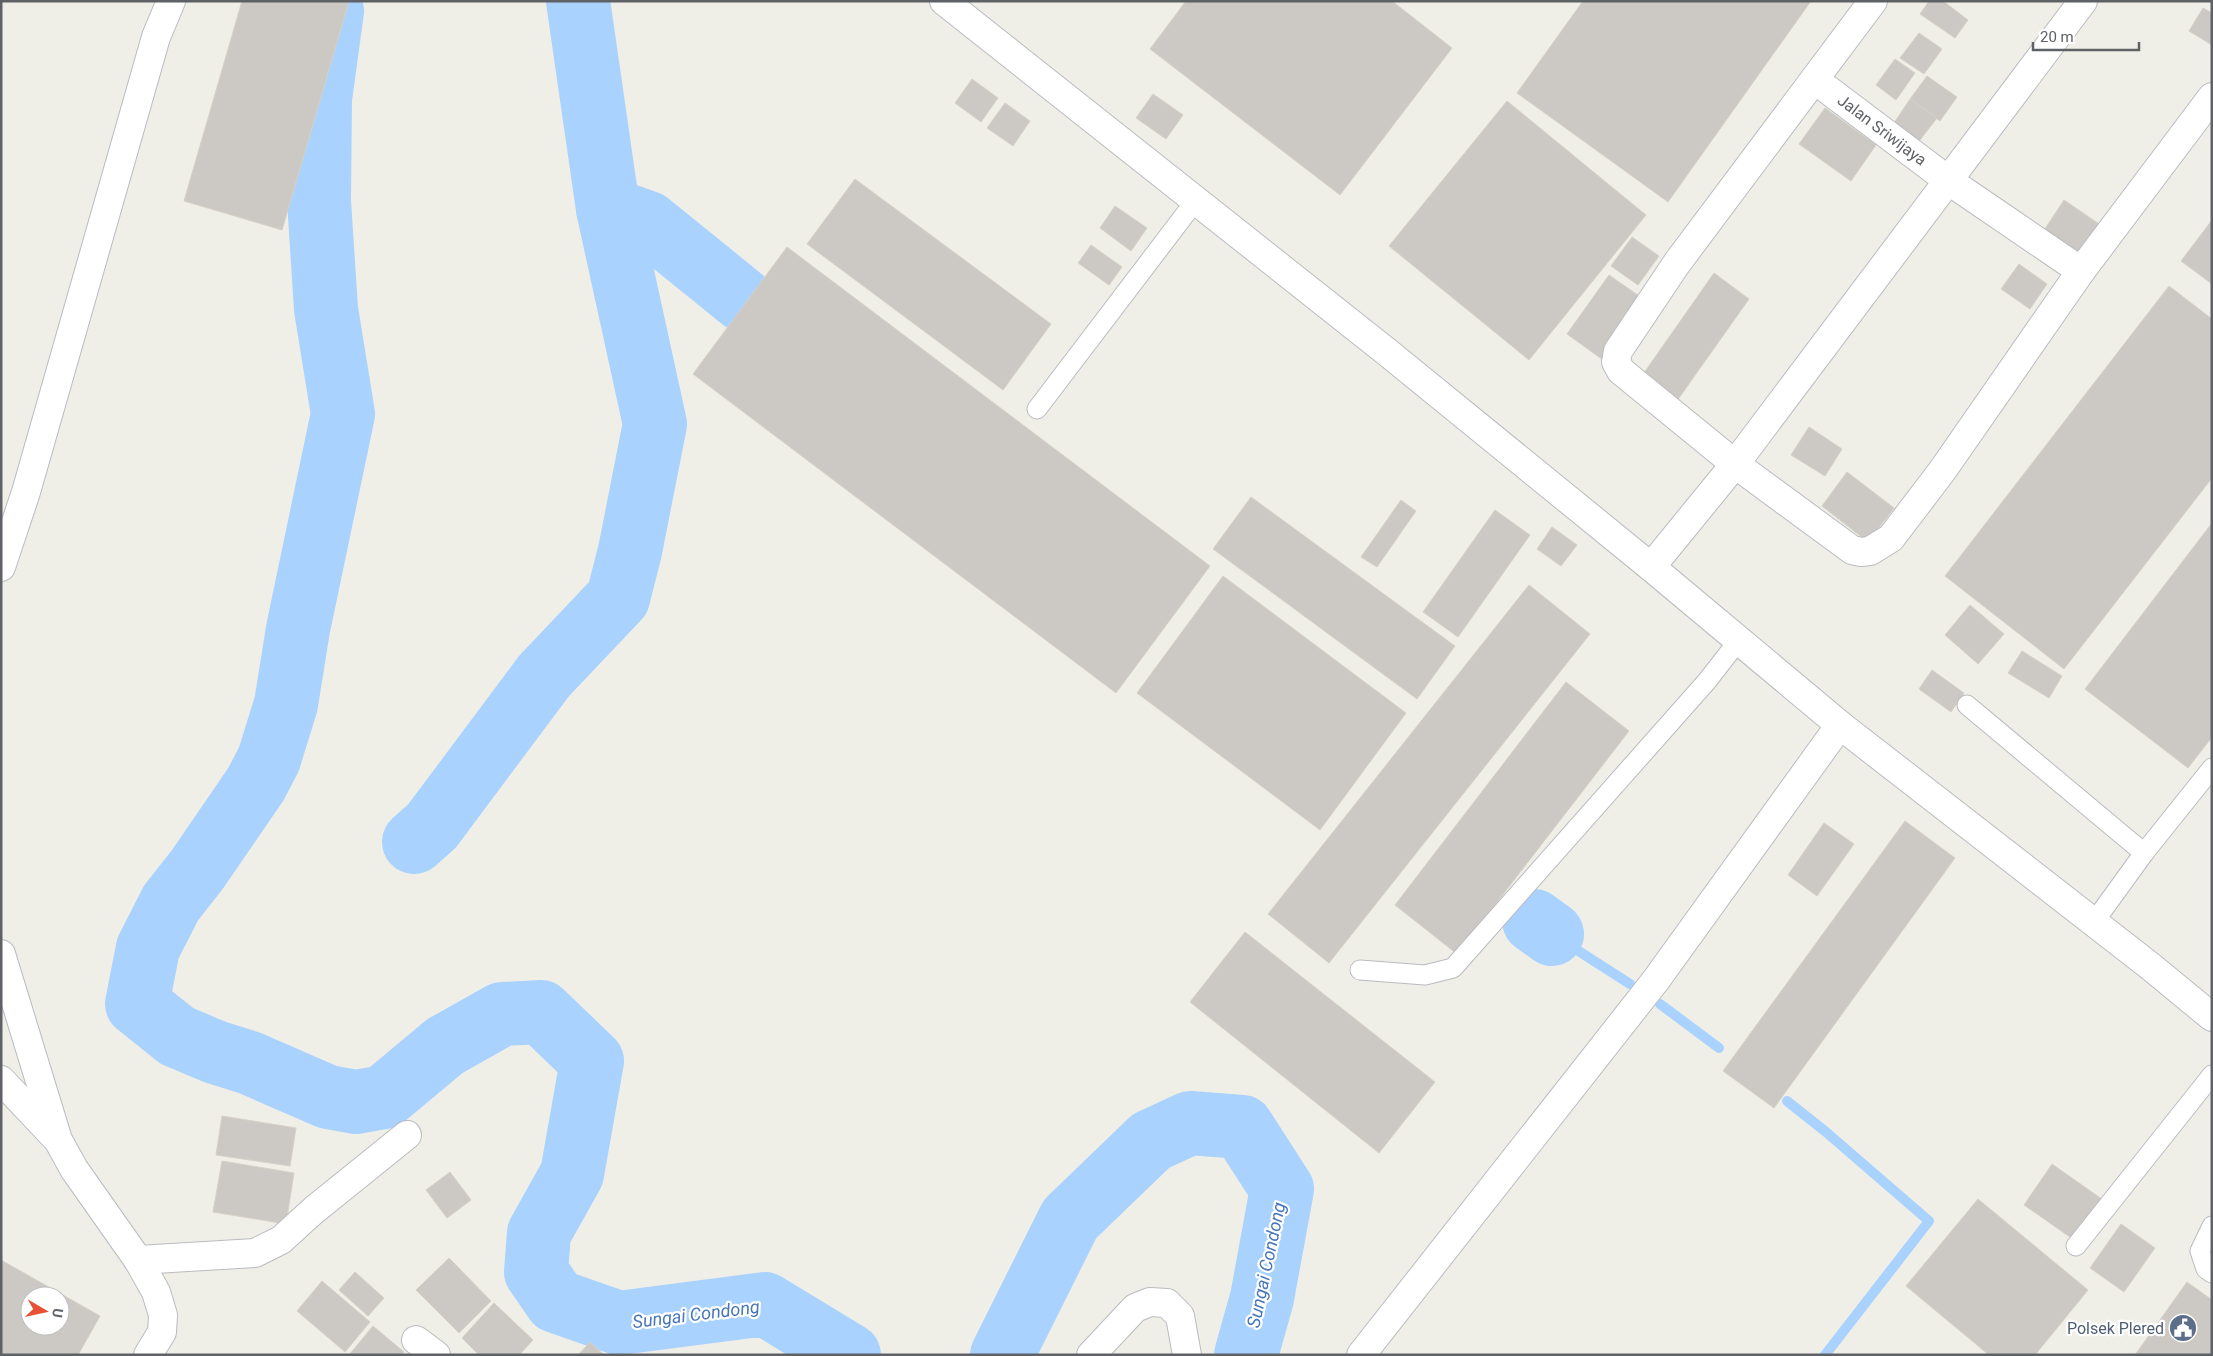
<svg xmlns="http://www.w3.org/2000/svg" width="2213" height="1356" font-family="Roboto,sans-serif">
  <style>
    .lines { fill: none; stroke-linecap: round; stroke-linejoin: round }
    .stream { stroke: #a9d2fe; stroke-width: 10 }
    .river { stroke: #a9d2fe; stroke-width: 64 }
    .building { fill: #ccc9c4; stroke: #d5d1c5; fill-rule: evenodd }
    .lane-casing { stroke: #b9bbc0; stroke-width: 21 }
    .street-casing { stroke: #b9bbc0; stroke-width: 30 }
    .lane { stroke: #fff; stroke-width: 19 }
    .street { stroke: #fff; stroke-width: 28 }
    .labels { text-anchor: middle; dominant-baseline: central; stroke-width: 4.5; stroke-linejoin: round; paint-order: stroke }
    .street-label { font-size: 16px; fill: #5e6166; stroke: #fff }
    .service-label { font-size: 16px; fill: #4e5e75; stroke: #fff; text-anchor: end }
    .water-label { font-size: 18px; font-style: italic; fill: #4776b9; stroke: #fff }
  </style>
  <rect width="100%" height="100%" fill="#f0efe7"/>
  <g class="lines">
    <g class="stream">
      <path d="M1552 934 1630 984"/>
      <path d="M1660 1004 1719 1048"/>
      <path d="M1787 1101 1826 1132 1929 1221 1825 1355"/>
    </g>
    <g class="river">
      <path d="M332 11 320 99 319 201 326 309 343 414 298 629 286 704 269 759 256 784 197 870 171 903 148 948 137 1004 177 1036 215 1052 250 1063 328 1097 356 1102 384 1097 445 1046 502 1014 541 1012 592 1061 572 1174 539 1233 536 1272 556 1301 619 1323 765 1304 849 1355"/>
      <path d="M608 209 648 223 743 300"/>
      <path d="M414 842 432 826 544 676 618 598 630 551 655 424 608 209 578 1"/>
      <path d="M1534 921 1552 934"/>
      <path d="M1002 1355 1070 1219 1151 1141 1190 1123 1242 1127 1282 1189 1262 1298 1246 1355"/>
    </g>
  </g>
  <g class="building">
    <path d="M242 1H349L282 230 184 201Z"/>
    <path d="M1186 1H1392L1452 48 1340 195 1150 49Z"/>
    <path d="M1583 1H1811L1668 202 1517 93Z"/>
    <path d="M1929 1H1943L1968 20 1955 38 1920 14Z"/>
    <path d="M2203 8 2212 13V45L2189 31Z"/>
    <path d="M1919 33 1942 49 1924 74 1900 58Z"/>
    <path d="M1895 59 1915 73 1896 100 1876 85Z"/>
    <path d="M1927 76 1957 97 1940 121 1910 99Z"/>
    <path d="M972 79 998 98 981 122 955 103Z"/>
    <path d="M1153 94 1183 115 1166 139 1136 118Z"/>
    <path d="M1910 99 1937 118 1917 144 1892 126Z"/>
    <path d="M1507 101 1646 215 1529 360 1389 246Z"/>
    <path d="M1005 103 1030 121 1013 146 987 128Z"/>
    <path d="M1825 108 1876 145 1851 181 1799 144Z"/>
    <path d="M855 179 1051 324 1003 390 807 244Z"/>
    <path d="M2064 200 2105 228 2080 265 2039 238Z"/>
    <path d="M1115 206 1147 228 1131 251 1100 228Z"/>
    <path d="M2212 220V284L2181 261Z"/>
    <path d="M1632 237 1659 256 1638 285 1611 266Z"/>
    <path d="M1091 245 1122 267 1109 285 1078 263Z"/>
    <path d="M787 247 1210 566 1116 693 693 374Z"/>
    <path d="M2019 264 2047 284 2030 309 2001 289Z"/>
    <path d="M1714 273 1749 299 1674 405 1639 380Z"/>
    <path d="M1609 275 1645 300 1603 360 1567 334Z"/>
    <path d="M2169 286 2212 319V478L2064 669 1945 576Z"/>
    <path d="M1809 427 1842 449 1825 476 1791 455Z"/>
    <path d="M1847 472 1894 508 1868 542 1822 506Z"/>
    <path d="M1251 497 1455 646 1417 699 1213 549Z"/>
    <path d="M1401 500 1416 511 1377 567 1361 557Z"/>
    <path d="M1495 510 1530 535 1458 637 1423 612Z"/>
    <path d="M2212 523V737L2188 768 2085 689Z"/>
    <path d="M1552 527 1577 545 1561 566 1537 549Z"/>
    <path d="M1223 576 1406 713 1320 830 1137 693Z"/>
    <path d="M1529 585 1590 634 1329 963 1268 914Z"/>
    <path d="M1970 605 2004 634 1978 664 1945 635Z"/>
    <path d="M2022 651 2062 676 2049 698 2008 673Z"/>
    <path d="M1932 670 1964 693 1951 712 1919 689Z"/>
    <path d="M1566 682 1629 731 1457 954 1395 905Z"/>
    <path d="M1905 821 1955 858 1774 1108 1723 1071Z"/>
    <path d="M1824 823 1854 844 1817 896 1788 875Z"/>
    <path d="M1245 932 1435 1082 1379 1153 1190 1002Z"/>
    <path d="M222 1116 296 1128 290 1166 216 1155Z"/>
    <path d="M222 1161 294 1173 286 1224 213 1212Z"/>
    <path d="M2052 1164 2106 1202 2077 1242 2024 1205Z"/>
    <path d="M450 1172 471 1200 447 1218 426 1190Z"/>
    <path d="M1978 1199 2088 1290 2035 1355H1989L1906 1286Z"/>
    <path d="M2121 1224 2155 1248 2124 1292 2090 1268Z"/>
    <path d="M449 1258 491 1301 459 1333 416 1290Z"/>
    <path d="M1 1260 100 1316 78 1355H1ZM30 1296H60V1326H30Z"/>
    <path d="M355 1272 384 1298 368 1316 339 1290Z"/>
    <path d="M322 1281 370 1322 345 1352 297 1311Z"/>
    <path d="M2187 1282 2212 1300V1355H2135Z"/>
    <path d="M494 1303 533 1340 519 1355H479L462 1338Z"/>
    <path d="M373 1326 404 1352 401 1355H349Z"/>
    <path d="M590 1342 604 1355H578Z"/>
  </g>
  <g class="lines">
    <defs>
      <g id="lane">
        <path d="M1037 409 1196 200"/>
        <path d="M1967 705 2144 853"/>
        <path d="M2094 922 2144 853 2212 768"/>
        <path d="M1360 970 1425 975 1453 968 1707 681 1739 640"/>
        <path d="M2212 1226 2200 1251 2206 1269 2212 1273"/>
        <path d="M2076 1246 2212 1075"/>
      </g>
      <g id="street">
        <path d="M944 1 1387 352 1651 567 1840 725 2150 966 2212 1017"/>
        <path d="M1873 1 1677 263 1618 351 1616 362 1621 371 1735 464 1852 550 1861 552 1870 551 1891 538 1942 471 2081 271 2212 97"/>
        <path d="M1815 80 1949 181 2081 271"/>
        <path d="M1 567 26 492 156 37 171 1"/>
        <path d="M1651 567 1735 464 2083 1"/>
        <path d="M1 954 58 1140 74 1169 138 1260 156 1292 163 1315 162 1332 148 1355"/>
        <path d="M1 1080 55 1137"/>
        <path d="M138 1260 255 1253 281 1240 314 1210 407 1135"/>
        <path d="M416 1340 436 1355"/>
        <path d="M1091 1355 1135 1308 1150 1302 1167 1303 1180 1316 1187 1355"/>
        <path d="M1361 1355 1656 980 1840 725"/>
      </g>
    </defs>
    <use href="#lane" class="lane-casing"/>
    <use href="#street" class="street-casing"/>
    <use href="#lane" class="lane"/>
    <use href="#street" class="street"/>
  </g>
  <defs>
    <symbol id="civic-disc" viewBox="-11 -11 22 22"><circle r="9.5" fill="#5c6f8a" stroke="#fff"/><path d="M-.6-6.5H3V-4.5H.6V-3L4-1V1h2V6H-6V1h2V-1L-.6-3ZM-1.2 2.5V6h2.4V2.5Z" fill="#fff"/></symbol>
  </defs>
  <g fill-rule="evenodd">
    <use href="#civic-disc" x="2167" y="1312" width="32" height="32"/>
  </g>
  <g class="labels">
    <g class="street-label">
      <text transform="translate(1882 130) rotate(37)">Jalan Sriwijaya</text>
    </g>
    <g class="service-label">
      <text x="2164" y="1328">Polsek Plered</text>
    </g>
    <g class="water-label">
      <text transform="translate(1266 1265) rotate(-78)">Sungai Condong</text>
      <text transform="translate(696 1314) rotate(-7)">Sungai Condong</text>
    </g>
  </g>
  <rect width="2213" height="1356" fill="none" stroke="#5e6166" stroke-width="5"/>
  <g transform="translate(45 1311) rotate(99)"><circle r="24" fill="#ffffff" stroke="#bfc0c2"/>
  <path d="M0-4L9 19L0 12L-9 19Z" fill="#e75236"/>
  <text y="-8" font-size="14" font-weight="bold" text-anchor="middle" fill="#5e6166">U</text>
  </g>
  <path d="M2033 42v8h106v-8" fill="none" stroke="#5e6166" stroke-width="2.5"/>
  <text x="2040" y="42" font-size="15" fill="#5e6166" stroke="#ffffff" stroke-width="4" paint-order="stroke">20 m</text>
</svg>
